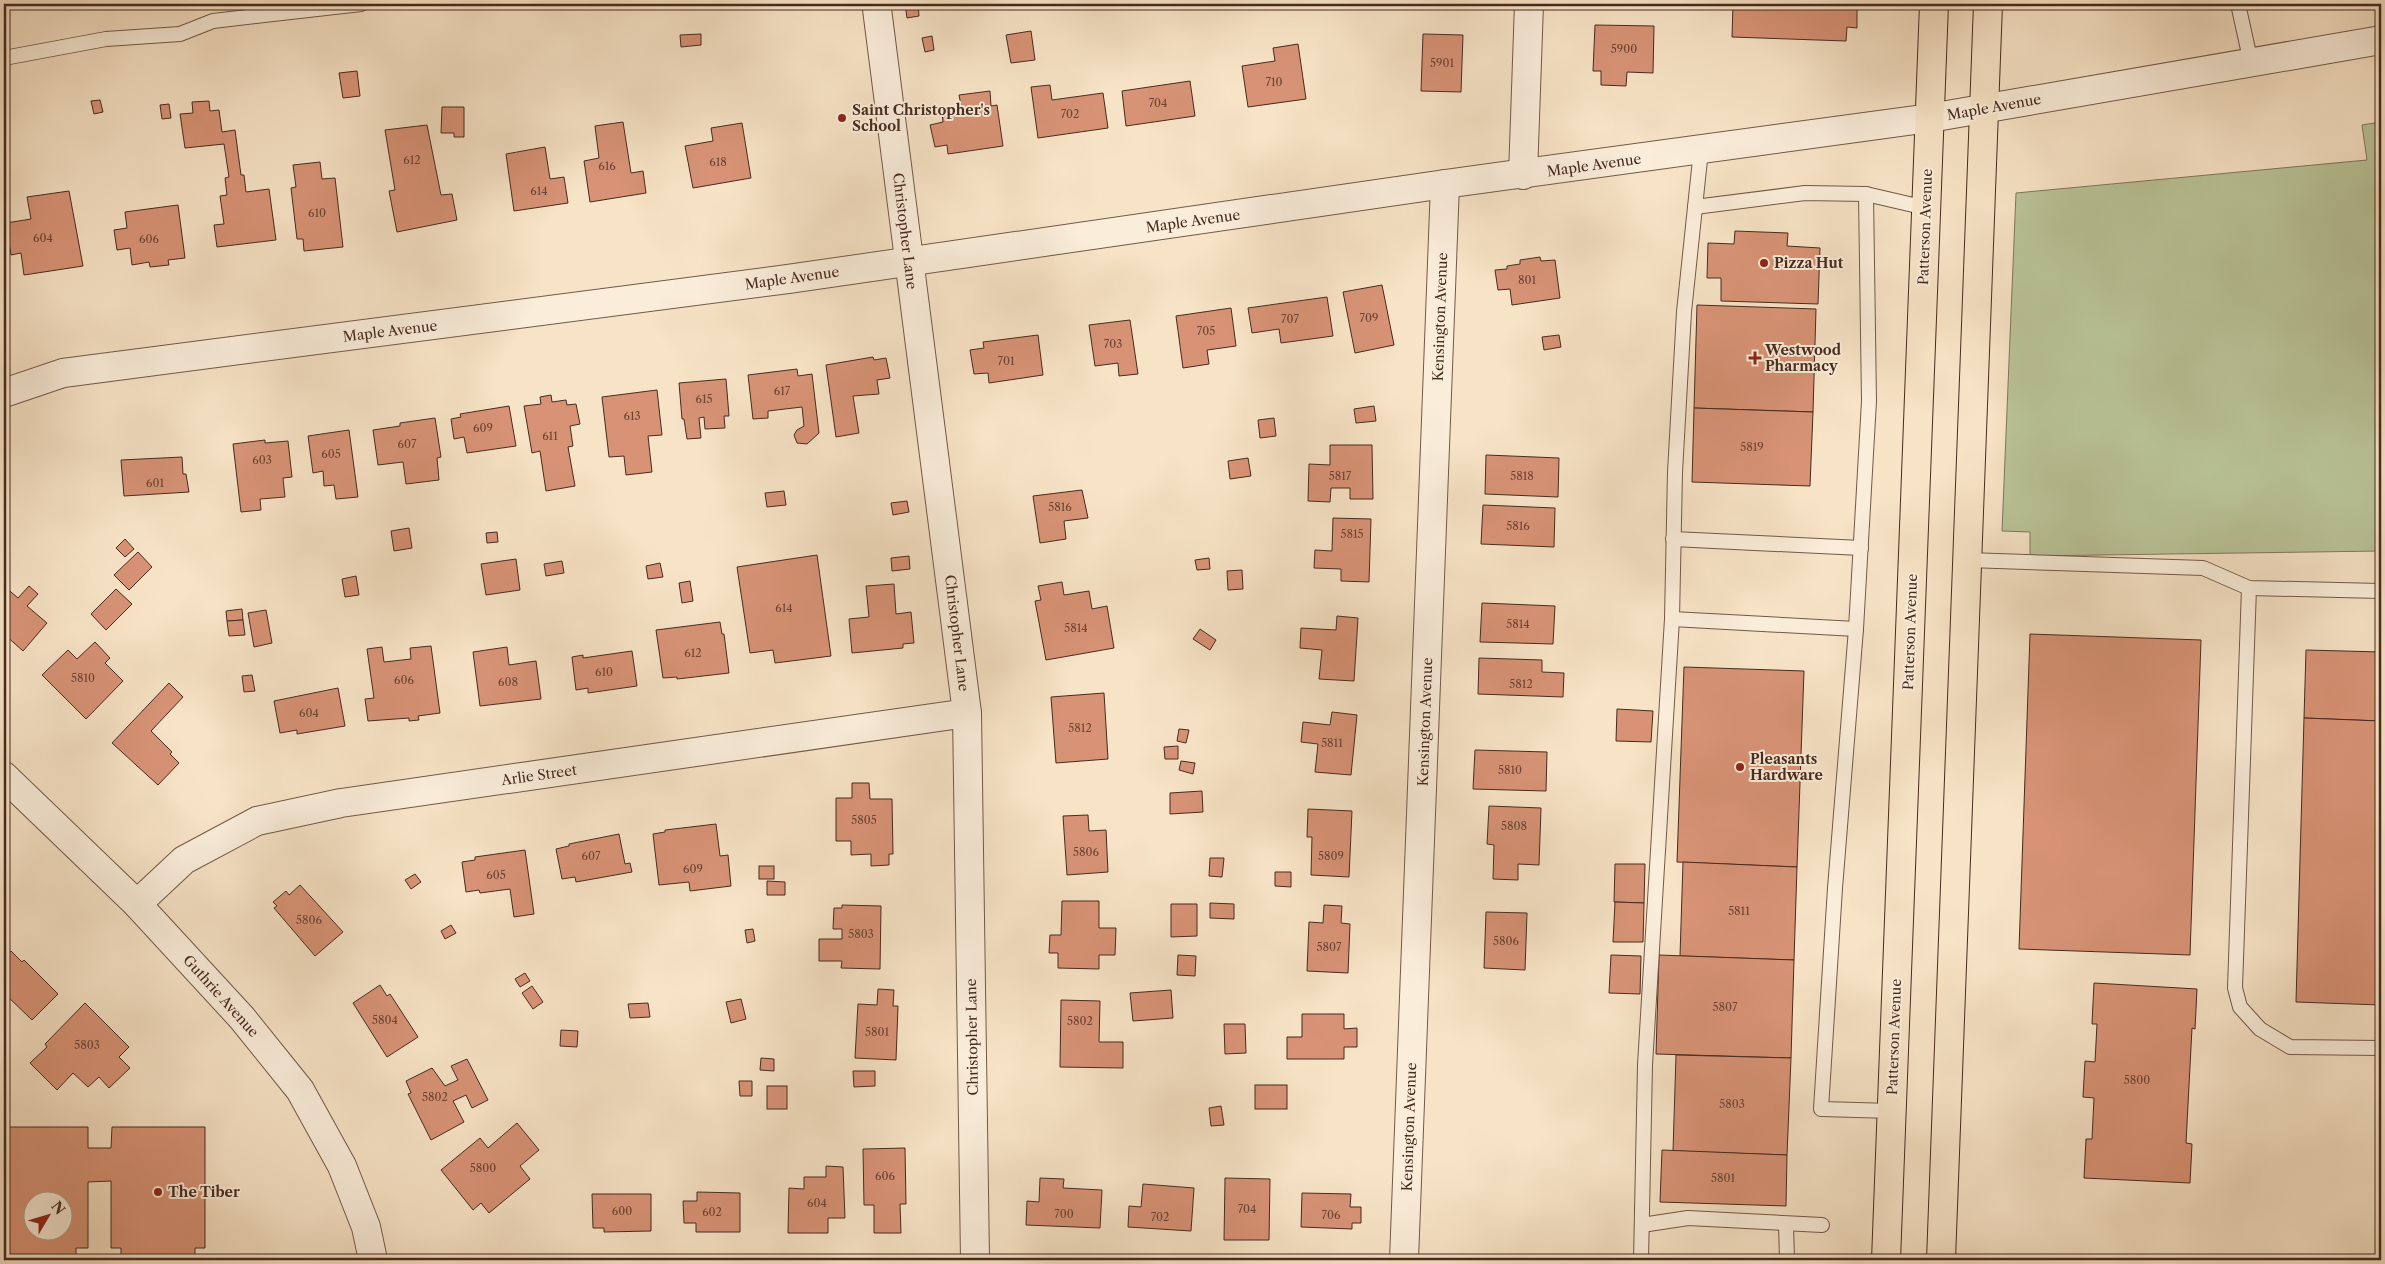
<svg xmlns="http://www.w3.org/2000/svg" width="2385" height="1264" font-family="'Libre Caslon Text',serif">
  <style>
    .green { fill: #b9c498; stroke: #80775c }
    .building { fill: #d89376; stroke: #472a1f; fill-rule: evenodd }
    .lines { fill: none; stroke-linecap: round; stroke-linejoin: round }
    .service-casing { stroke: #735849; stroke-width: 16 }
    .minor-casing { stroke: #735849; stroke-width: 30 }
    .primary-casing { stroke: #472a1f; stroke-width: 30 }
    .service { stroke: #faedda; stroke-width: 14 }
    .minor { stroke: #faedda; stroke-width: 28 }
    .primary { stroke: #f7e3c6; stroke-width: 28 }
    .poi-dot { fill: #8f2418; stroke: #faedda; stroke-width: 2 }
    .labels { text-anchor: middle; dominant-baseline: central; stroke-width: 4; stroke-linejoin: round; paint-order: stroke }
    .number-label { font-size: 11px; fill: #6b4435 }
    .street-label { font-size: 14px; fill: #472a1f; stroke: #faedda }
    .poi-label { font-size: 14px; font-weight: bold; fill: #472a1f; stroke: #faedda; text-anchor: start }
  </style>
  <rect width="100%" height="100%" fill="#f7e3c6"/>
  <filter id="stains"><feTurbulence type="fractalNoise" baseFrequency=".004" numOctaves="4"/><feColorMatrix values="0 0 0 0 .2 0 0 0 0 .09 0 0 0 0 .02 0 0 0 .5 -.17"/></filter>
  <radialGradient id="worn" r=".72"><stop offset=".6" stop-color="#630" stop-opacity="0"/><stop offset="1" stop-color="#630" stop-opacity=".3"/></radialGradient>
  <path class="green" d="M2381 122V551L2030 556V532L2002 531 2016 193 2367 160 2362 125Z"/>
  <g class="building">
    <path d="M905 4H918L919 16 907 18Z"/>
    <path d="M1733 4H1857V28L1847 27 1846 41 1732 37Z"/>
    <path d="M1595 25 1654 26 1653 73 1627 72 1626 86 1601 85V71H1593Z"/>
    <path d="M1031 31 1035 60 1011 63 1006 35Z"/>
    <path d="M701 34V45L681 47 680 35Z"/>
    <path d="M1423 34 1463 35 1461 92 1421 91Z"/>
    <path d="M932 36 934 50 925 52 922 38Z"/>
    <path d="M1298 44 1306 99 1248 107 1242 66 1275 61 1273 48Z"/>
    <path d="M357 71 360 96 343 98 339 73Z"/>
    <path d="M1190 81 1195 116 1126 126 1122 91Z"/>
    <path d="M1050 85 1052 100 1103 93 1108 128 1038 138 1031 87Z"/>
    <path d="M990 91 991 106 997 105 1003 146 948 154 947 145 935 147 930 125 943 122 942 113 962 110 959 95Z"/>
    <path d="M100 100 103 112 94 114 91 101Z"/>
    <path d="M209 101 210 111 219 110 222 132 235 130 241 175H244L246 192 269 189 276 240 217 247 214 225 224 224 220 196 227 195 225 178 229 177 224 144 185 148 180 114 193 113 192 102Z"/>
    <path d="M169 104 171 118 162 119 160 105Z"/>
    <path d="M442 107H464V137H454V133H441Z"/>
    <path d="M623 122 631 173 643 171 646 193 590 202 584 161 599 158 595 126Z"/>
    <path d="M742 123 751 178 693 188 685 146 713 141 711 128Z"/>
    <path d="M427 125 441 195 452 194 457 220 397 232 389 191 395 190 385 130Z"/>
    <path d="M545 147 550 179 564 177 568 203 514 211 506 154Z"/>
    <path d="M320 162 322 179 335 178 343 247 304 251 303 239H297L291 188 296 187 293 165Z"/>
    <path d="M69 191 83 266 24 275 21 253 11 255 6 223 31 219 27 197Z"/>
    <path d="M178 205 185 258 168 260 169 265 150 267 149 262 132 265 130 248 117 250 114 230 127 228 125 212Z"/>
    <path d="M1735 231 1788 233 1787 246 1820 248 1818 304 1721 301V278H1707L1708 243 1734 244Z"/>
    <path d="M1540 257 1541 261 1555 260 1560 298 1512 305 1510 289 1498 290 1495 270 1507 269V266L1520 264V260Z"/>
    <path d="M1382 285 1394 345 1355 353 1343 292Z"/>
    <path d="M1327 297 1333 336 1281 343 1279 329 1252 333 1248 308Z"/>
    <path d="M1697 305 1816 309 1813 412 1694 408Z"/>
    <path d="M1231 308 1236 346 1207 350 1209 364 1183 368 1176 316Z"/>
    <path d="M1130 320 1138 374 1119 376 1118 363 1095 366 1089 325Z"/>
    <path d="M1038 335 1043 375 989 383 988 373 974 374 970 350 984 348 983 342Z"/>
    <path d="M1559 335 1561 347 1544 350 1542 337Z"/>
    <path d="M873 357 874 360 886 358 890 378 877 380 879 394 853 396 859 433 836 437 826 365Z"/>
    <path d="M797 369 798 376 812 374 819 433 807 444 797 443 794 435 797 430 804 426 802 407 768 411V418L753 419 748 375Z"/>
    <path d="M726 379 729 416H724L725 428 705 429 704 417 699 418 701 438 687 439 684 419H682L679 383Z"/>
    <path d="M657 390 662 435 648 436 652 472 626 475 624 456 609 457 602 397Z"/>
    <path d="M551 395 552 402 566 400 567 405 576 404 580 424 570 426 573 446 568 447 575 486 546 491 540 451 532 453 524 406 541 404 540 397Z"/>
    <path d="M509 406 516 446 467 453 464 437 454 439 451 419 461 417 460 414Z"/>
    <path d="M1374 406 1376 421 1356 423 1354 409Z"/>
    <path d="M1694 408 1813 412 1810 486 1692 482Z"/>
    <path d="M435 418 441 457 437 458 439 480 406 484 403 462 378 465 373 430 400 426V423Z"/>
    <path d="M1274 418 1276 436 1260 438 1258 420Z"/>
    <path d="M349 430 358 497 336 499 334 485 324 486 323 471 313 473 308 436Z"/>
    <path d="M265 440V443L288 441 292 477 283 478 285 497 260 499 261 510 241 512 233 444Z"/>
    <path d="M1330 445H1372L1373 499H1350V488H1331L1330 502 1308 501 1309 464 1330 465Z"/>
    <path d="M1486 455 1559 458 1558 497 1485 494Z"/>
    <path d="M182 457 183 474H186L189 492 124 496 121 460Z"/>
    <path d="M1248 458 1251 476 1230 479 1228 461Z"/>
    <path d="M1082 490 1088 518 1064 521 1066 539 1040 543 1033 496Z"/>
    <path d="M784 491 786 505 767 507 765 493Z"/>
    <path d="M907 501 909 512 893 515 891 503Z"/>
    <path d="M1483 505 1555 508 1554 547 1481 544Z"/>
    <path d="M1333 518 1371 519 1369 582 1341 581V569L1314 568 1315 550 1332 551Z"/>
    <path d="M409 528 412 548 394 551 391 531Z"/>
    <path d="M497 532 498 542 487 543 486 533Z"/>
    <path d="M125 539 134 549 125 557 116 548Z"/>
    <path d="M138 552 152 567 129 590 114 575Z"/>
    <path d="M817 555 831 656 775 663 773 650 750 653 737 567Z"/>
    <path d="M909 556 910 569 892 571 891 558Z"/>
    <path d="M1209 558 1210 569 1197 570 1195 560Z"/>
    <path d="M516 559 520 590 486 595 481 564Z"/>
    <path d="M562 561 564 573 546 576 544 564Z"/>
    <path d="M660 563 663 577 648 579 646 566Z"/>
    <path d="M1242 570 1243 589 1228 590 1227 571Z"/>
    <path d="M356 576 359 595 345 597 342 579Z"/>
    <path d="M690 581 693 601 682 603 679 583Z"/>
    <path d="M1062 582 1064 595 1089 591 1092 609 1107 606 1114 648 1046 660 1035 601 1041 600 1038 586Z"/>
    <path d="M894 584 896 614 911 612 914 643 903 644V648L852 653 849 619 869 617 866 586Z"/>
    <path d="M4 586 18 598 29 586 38 594 27 606 47 623 23 651 4 634Z"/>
    <path d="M116 589 132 604 106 630 91 614Z"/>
    <path d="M1482 603 1555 606 1553 644 1480 642Z"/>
    <path d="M242 609 243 620 227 621 226 611Z"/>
    <path d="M266 610 272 643 254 647 248 613Z"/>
    <path d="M1337 616 1358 618 1354 681 1319 679 1322 650 1300 648 1301 628 1336 630Z"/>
    <path d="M243 620 245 635 229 636 227 621Z"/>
    <path d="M720 622 722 634H724L729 673 677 679V677L663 678 656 630Z"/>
    <path d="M1200 629 1216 640 1210 650 1193 639Z"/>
    <path d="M2030 634 2201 640 2190 955 2019 949Z"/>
    <path d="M95 642 110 658 105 663 123 681 86 719 42 675 68 650 77 659Z"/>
    <path d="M431 646 440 713 418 716 419 720 409 721V718L368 721 365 699 374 698 367 649 382 647 384 662 411 659 410 648Z"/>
    <path d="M507 647 509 665 536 661 541 699 480 706 473 652Z"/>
    <path d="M2306 650 2381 652V721L2304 718Z"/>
    <path d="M632 651 637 686 588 693V688L576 690 572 657 583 655V658Z"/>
    <path d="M1479 658 1542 660V672L1564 673 1563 697 1478 694Z"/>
    <path d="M1684 667 1804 671 1797 867 1677 862Z"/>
    <path d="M252 675 255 691 244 692 242 676Z"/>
    <path d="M169 683 183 697 151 731 172 752 170 754 179 763 158 785 112 743Z"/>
    <path d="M338 688 345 726 297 734V730L280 733 274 701Z"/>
    <path d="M1104 693 1108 759 1056 763 1051 697Z"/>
    <path d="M1617 709 1653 711 1651 742 1616 741Z"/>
    <path d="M1332 712 1357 715 1351 775 1315 772 1318 744 1301 742 1303 722 1330 725Z"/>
    <path d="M2304 718 2381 721V1005L2296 1002Z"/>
    <path d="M1179 729 1189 730 1186 743 1177 741Z"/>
    <path d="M1178 746V759H1165L1164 747Z"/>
    <path d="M1475 750 1547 752 1546 791 1473 789Z"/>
    <path d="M1181 761 1195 763 1193 774 1179 770Z"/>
    <path d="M852 783H869L870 799H892L893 854H889V865L871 866V854L851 855V841H836V798H852Z"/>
    <path d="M1202 791 1203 812 1170 814V793Z"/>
    <path d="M1489 806 1541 808 1539 865 1518 864V880L1493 879 1494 845 1487 844Z"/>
    <path d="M1308 809 1352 811 1349 877 1311 875 1312 837H1307Z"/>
    <path d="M1088 815 1089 831 1106 830 1108 872 1067 875 1063 816Z"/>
    <path d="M716 824 720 856 728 855 731 886 690 891 689 882 659 885 653 834 665 832V830Z"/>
    <path d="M619 834 625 864 630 863 632 872 576 882 575 877 562 879 556 849 569 846V844Z"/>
    <path d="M525 850 534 914 514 917 510 889 480 893 479 890 466 892 462 862 475 860V857Z"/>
    <path d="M1210 858H1224L1222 877 1209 876Z"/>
    <path d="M1683 862 1797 867 1794 960 1680 956Z"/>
    <path d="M1615 864H1645L1644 903 1614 902Z"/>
    <rect x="759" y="866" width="15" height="13"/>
    <path d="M1275 872H1291V887L1275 886Z"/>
    <path d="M415 874 421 882 411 889 405 880Z"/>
    <path d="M767 881 785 882V895H767Z"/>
    <path d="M300 885 343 932 315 956 274 908 277 906 273 902 286 891 289 895Z"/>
    <path d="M1062 901H1099V928H1116L1115 955H1099V969L1058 968V953H1049L1050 935H1061Z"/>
    <path d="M1615 902 1644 903 1643 942H1613Z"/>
    <path d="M1210 903 1234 904V919L1210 918Z"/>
    <path d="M1171 904H1197V936L1171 937Z"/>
    <path d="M842 905 881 906 880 969 841 968 842 961H819V939H842V929H833L834 908H842Z"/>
    <path d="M1324 905 1342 906 1341 923 1350 924 1348 973 1307 971 1309 922 1323 923Z"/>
    <path d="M1486 912 1527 913 1525 970 1484 968Z"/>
    <path d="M451 925 456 933 445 939 441 931Z"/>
    <path d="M753 929 755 941 747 943 745 930Z"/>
    <path d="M11 951 22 962 24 960 58 994 32 1020 5 994 4 996V958Z"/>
    <path d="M1178 955 1196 956 1195 976 1177 975Z"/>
    <path d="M1611 955 1641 956 1640 994 1609 993Z"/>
    <path d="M1659 955 1794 960 1791 1058 1656 1054Z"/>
    <path d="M525 973 530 981 520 987 515 979Z"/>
    <path d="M2094 983 2197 989 2195 1029 2192 1028 2186 1143 2192 1144 2190 1183 2084 1178 2086 1139H2092L2094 1098 2083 1097 2085 1061 2095 1062 2097 1024H2092Z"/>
    <path d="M380 985 387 996 390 994 418 1037 387 1057 353 1003Z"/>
    <path d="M532 986 543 1002 533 1009 522 993Z"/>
    <path d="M878 989 894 990 893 1006H898L896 1060 855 1058 858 1004 877 1005Z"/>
    <path d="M1171 990 1173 1018 1133 1021 1130 993Z"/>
    <path d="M741 999 746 1019 731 1023 726 1002Z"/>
    <path d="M1061 1000 1100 1001 1099 1042H1123V1068L1060 1067Z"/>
    <path d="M85 1003 129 1047 119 1057 130 1068 109 1088 99 1077 88 1087 73 1073 57 1090 30 1063 47 1047 45 1044Z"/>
    <path d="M648 1003 650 1017 630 1018 628 1004Z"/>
    <path d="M1302 1014H1344V1029L1357 1028V1047H1344V1059H1287V1037H1302Z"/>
    <path d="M1224 1024H1245L1246 1053 1225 1054Z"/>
    <path d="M561 1030 578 1031 577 1047 560 1046Z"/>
    <path d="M1676 1055 1791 1058 1787 1155 1673 1151Z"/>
    <path d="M761 1058 774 1059V1071L760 1070Z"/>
    <path d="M467 1059 488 1100 472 1108 466 1095 453 1101 464 1122 431 1140 408 1094 411 1093 406 1081 432 1068 445 1086 458 1080 451 1066Z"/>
    <path d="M853 1071H875V1086L854 1087Z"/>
    <path d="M739 1081H752V1096H740Z"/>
    <rect x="1255" y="1085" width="32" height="24"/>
    <rect x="767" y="1086" width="20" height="23"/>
    <path d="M1221 1106 1224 1125 1211 1126 1209 1108Z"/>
    <path d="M517 1123 539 1150 520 1166 530 1179 489 1213 481 1203 473 1210 441 1170 480 1138 488 1148Z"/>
    <path d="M4 1127H88V1148H111L112 1127H205V1248H195V1260H121V1248H111V1181L88 1182V1248H76V1259L4 1260ZM32 1202H62V1232H32Z"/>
    <path d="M905 1148 906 1204H900L901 1233H874V1205H864L863 1149Z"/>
    <path d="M1662 1150 1787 1155 1786 1206 1660 1202Z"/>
    <path d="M826 1166 843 1167 845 1218H828V1233H788L789 1188 804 1189V1177H826Z"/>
    <path d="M1040 1178 1064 1179 1063 1188 1102 1190 1100 1228 1026 1225 1027 1201 1039 1202Z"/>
    <path d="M1225 1178 1270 1179 1269 1240H1224Z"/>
    <path d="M1143 1184 1194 1188 1191 1231 1128 1227 1129 1206 1141 1207Z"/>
    <path d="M697 1192 740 1193V1232H696V1223H684L683 1201H697Z"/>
    <path d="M1302 1193 1351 1194 1350 1207H1361V1223H1352V1229L1301 1227Z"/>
    <path d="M592 1194H651V1231L604 1232V1228H593Z"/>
  </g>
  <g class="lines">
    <defs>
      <g id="service">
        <path d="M2238 4 2251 63"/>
        <path d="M4 58 106 39 180 34 213 21 361 4"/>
        <path d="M1866 194 1869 401 1856 629 1835 888 1821 1109 1892 1111"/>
        <path d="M1695 207 1805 193 1866 194 1926 208"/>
        <path d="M1673 539 1861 548"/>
        <path d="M1968 560 2203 568 2249 588 2381 591"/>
        <path d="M2249 588 2235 988 2240 1007 2260 1029 2290 1047 2381 1048"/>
        <path d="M1672 619 1856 629"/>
        <path d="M1786 1224 1787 1260"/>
        <path d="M1642 1225 1688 1218 1822 1225"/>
        <path d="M1641 1260 1645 1065 1672 619 1675 472 1684 312 1701 150"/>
      </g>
      <g id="minor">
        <path d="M877 9 967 713 975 1260"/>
        <path d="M1523 175 1529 4"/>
        <path d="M4 393 63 373 788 279 1445 184 1930 118 2381 40"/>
        <path d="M4 776 137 904 242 1018 300 1090 342 1166 366 1227 373 1260"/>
        <path d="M137 904 184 860 257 821 341 803 967 713"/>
        <path d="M1404 1260 1445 184"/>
      </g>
      <g id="primary">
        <path d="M1886 1260 1934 4"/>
        <path d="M1941 1260 1988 4"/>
      </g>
    </defs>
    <use href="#service" class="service-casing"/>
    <use href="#minor" class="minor-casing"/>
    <use href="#primary" class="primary-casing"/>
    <use href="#service" class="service"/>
    <use href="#minor" class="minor"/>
    <use href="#primary" class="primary"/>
  </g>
  <g class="poi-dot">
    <circle cx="842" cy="118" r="5"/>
    <circle cx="1764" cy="263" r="5"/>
    <path d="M1752.5 350.5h5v5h5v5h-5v5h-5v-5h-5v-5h5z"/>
    <circle cx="1740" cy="767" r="5"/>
    <circle cx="158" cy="1192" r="5"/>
  </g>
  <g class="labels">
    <g class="number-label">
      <text x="1624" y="49">5900</text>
      <text x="1442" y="63">5901</text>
      <text x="1274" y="82">710</text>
      <text x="1158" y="103">704</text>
      <text x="1070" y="114">702</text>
      <text x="412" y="160">612</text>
      <text x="718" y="162">618</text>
      <text x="607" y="166">616</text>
      <text x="539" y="191">614</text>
      <text x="317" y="213">610</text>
      <text x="43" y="238">604</text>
      <text x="149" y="239">606</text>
      <text x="1527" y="280">801</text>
      <text x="1369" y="318">709</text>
      <text x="1290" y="319">707</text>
      <text x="1206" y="331">705</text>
      <text x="1113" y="344">703</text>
      <text x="1006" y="361">701</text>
      <text x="782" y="391">617</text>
      <text x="704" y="399">615</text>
      <text x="632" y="416">613</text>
      <text x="483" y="428">609</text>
      <text x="550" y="436">611</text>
      <text x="407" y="444">607</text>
      <text x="1752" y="447">5819</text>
      <text x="331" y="454">605</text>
      <text x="262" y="460">603</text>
      <text x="1340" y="476">5817</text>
      <text x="1522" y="476">5818</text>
      <text x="155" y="483">601</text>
      <text x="1060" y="507">5816</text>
      <text x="1518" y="526">5816</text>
      <text x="1352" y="534">5815</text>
      <text x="784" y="608">614</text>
      <text x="1518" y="624">5814</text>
      <text x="1076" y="628">5814</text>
      <text x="693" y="653">612</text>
      <text x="604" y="672">610</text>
      <text x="83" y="678">5810</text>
      <text x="404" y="680">606</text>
      <text x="508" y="682">608</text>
      <text x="1521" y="684">5812</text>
      <text x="309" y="713">604</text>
      <text x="1080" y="728">5812</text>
      <text x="1332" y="743">5811</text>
      <text x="1510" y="770">5810</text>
      <text x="864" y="820">5805</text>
      <text x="1514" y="826">5808</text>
      <text x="1086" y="852">5806</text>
      <text x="591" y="856">607</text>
      <text x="1331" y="856">5809</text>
      <text x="693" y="869">609</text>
      <text x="496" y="875">605</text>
      <text x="1739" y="911">5811</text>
      <text x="309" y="920">5806</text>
      <text x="861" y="934">5803</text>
      <text x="1506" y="941">5806</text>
      <text x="1329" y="947">5807</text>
      <text x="1725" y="1007">5807</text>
      <text x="385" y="1020">5804</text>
      <text x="1080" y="1021">5802</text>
      <text x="877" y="1032">5801</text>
      <text x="87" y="1045">5803</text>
      <text x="2137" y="1080">5800</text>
      <text x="435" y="1097">5802</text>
      <text x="1732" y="1104">5803</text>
      <text x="483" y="1168">5800</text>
      <text x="885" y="1176">606</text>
      <text x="1723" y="1178">5801</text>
      <text x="817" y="1203">604</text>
      <text x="1247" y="1209">704</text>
      <text x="622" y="1211">600</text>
      <text x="712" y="1212">602</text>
      <text x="1064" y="1214">700</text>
      <text x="1331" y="1215">706</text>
      <text x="1160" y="1217">702</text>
    </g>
    <g class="street-label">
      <text transform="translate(1994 107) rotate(-10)">Maple Avenue</text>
      <text transform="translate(1594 165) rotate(-8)">Maple Avenue</text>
      <text transform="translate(1193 221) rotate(-8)">Maple Avenue</text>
      <text transform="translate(1925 227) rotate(-88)">Patterson Avenue</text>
      <text transform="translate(905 231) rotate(83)">Christopher Lane</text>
      <text transform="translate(792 278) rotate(-8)">Maple Avenue</text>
      <text transform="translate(1440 317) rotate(-88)">Kensington Avenue</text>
      <text transform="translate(390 331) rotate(-7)">Maple Avenue</text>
      <text transform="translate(1910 632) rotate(-88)">Patterson Avenue</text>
      <text transform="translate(957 633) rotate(83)">Christopher Lane</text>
      <text transform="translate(1425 722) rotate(-88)">Kensington Avenue</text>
      <text transform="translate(539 775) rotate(-8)">Arlie Street</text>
      <text transform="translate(221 996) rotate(48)">Guthrie Avenue</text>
      <text transform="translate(972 1037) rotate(-91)">Christopher Lane</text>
      <text transform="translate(1894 1037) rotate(-88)">Patterson Avenue</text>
      <text transform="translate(1409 1127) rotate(-88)">Kensington Avenue</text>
    </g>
    <g class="poi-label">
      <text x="852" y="110">Saint Christopher's<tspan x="852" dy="16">School</tspan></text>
      <text x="1774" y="263">Pizza Hut</text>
      <text x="1765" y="350">Westwood<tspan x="1765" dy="16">Pharmacy</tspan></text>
      <text x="1750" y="759">Pleasants<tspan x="1750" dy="16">Hardware</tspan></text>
      <text x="168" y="1192">The Tiber</text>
    </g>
  </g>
  <rect width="2385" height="1264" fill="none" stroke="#f7e3c6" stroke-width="20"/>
  <rect x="5" y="5" width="2375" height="1254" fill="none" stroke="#472a1f" stroke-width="2.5"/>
  <rect x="10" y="10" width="2365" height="1244" fill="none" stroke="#472a1f"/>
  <g transform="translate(48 1216) rotate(52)"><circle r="24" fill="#faedda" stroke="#b29f8f"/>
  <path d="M0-4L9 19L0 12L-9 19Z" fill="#8f2418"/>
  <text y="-8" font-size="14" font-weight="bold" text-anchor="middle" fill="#472a1f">N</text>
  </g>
  <rect width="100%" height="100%" filter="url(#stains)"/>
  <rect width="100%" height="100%" fill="url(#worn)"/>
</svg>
